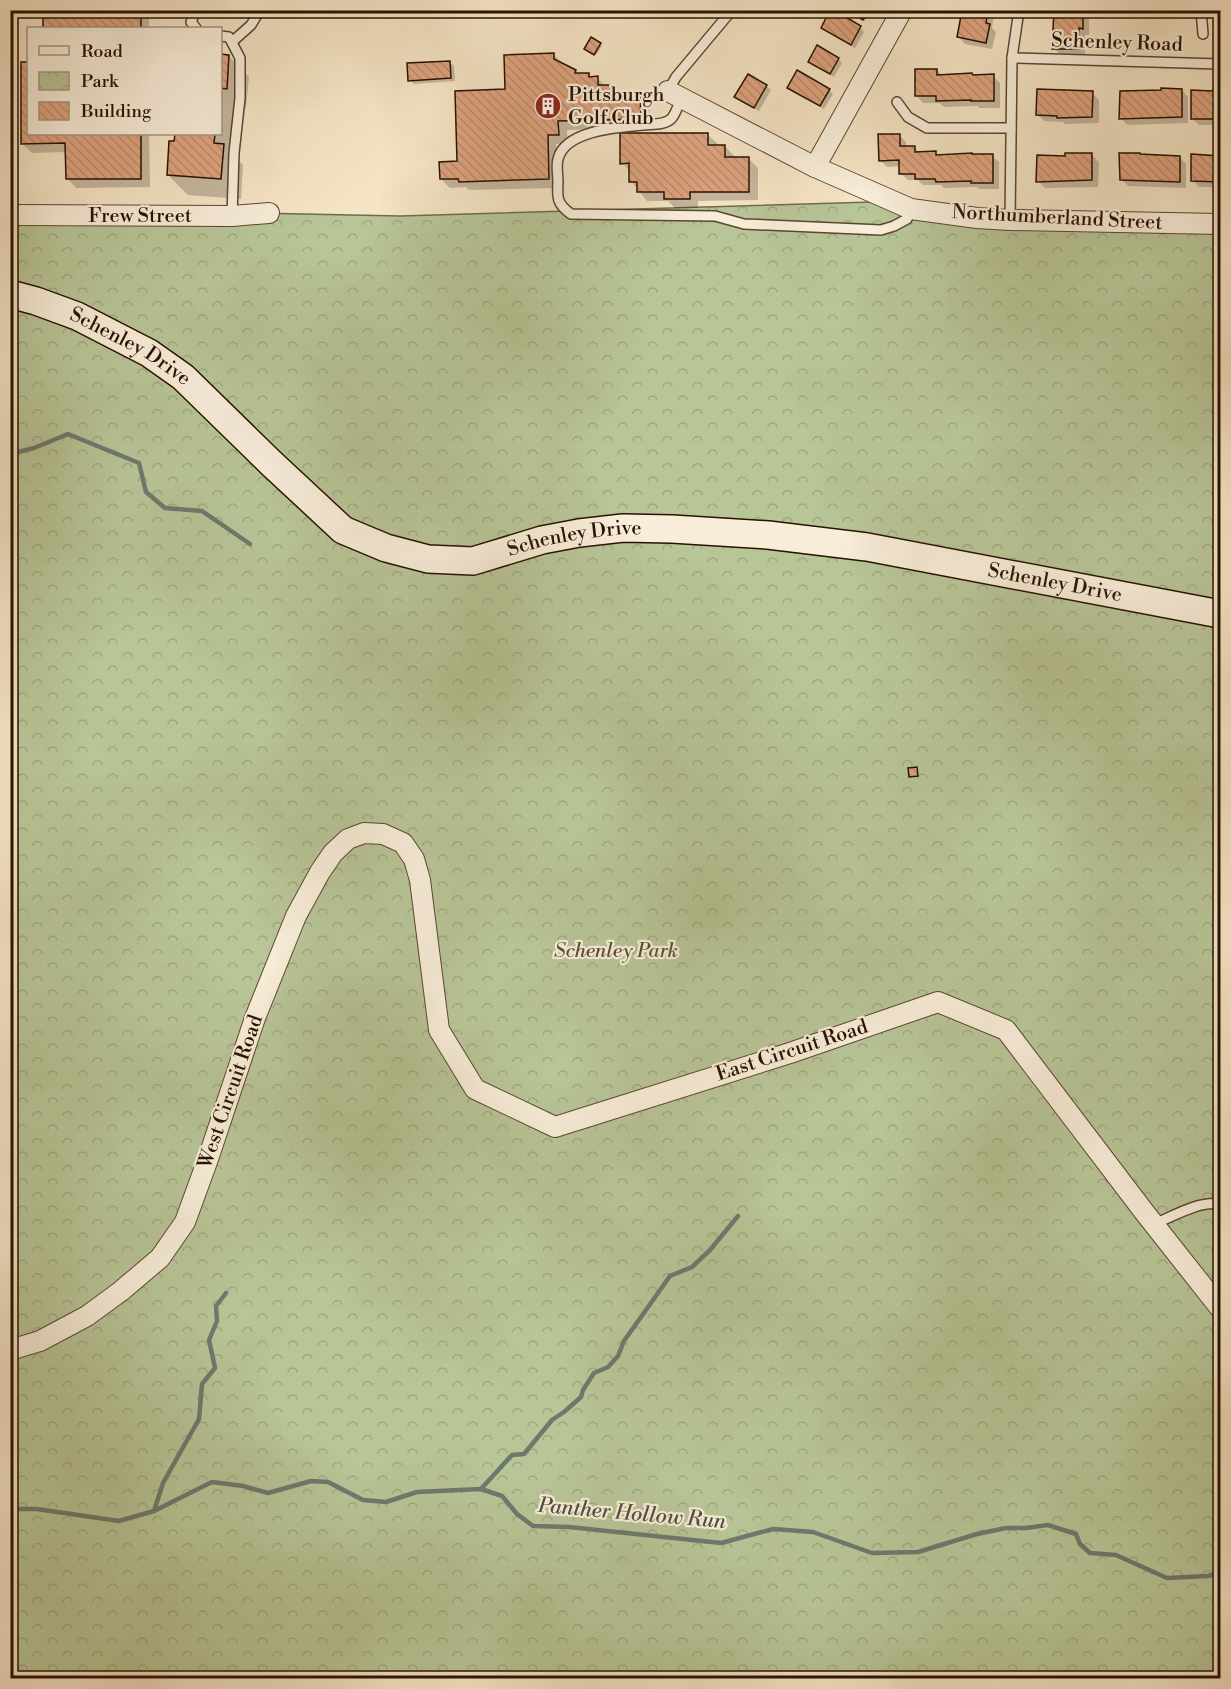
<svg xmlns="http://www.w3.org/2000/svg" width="1231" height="1689" font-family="'Libre Bodoni',serif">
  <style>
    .park { fill: url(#park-crowns); stroke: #706b4c; stroke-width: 1.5 }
    .shadow { fill: #0003 }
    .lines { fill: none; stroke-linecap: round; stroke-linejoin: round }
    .stream { stroke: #6e796e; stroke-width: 4.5 }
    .building { fill: url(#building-back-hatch); stroke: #271100; stroke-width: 1.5 }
    .lane-casing { stroke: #5a4631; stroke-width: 12 }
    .street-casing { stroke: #5a4631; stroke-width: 22 }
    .secondary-casing { stroke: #271100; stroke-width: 30 }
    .lane { stroke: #f8edd9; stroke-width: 9 }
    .street { stroke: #f8edd9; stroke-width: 20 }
    .secondary { stroke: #f8edd9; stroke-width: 27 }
    .labels { text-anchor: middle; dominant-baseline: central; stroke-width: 4.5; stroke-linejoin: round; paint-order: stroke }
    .street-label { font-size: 20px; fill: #271100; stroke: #f8edd9 }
    .poi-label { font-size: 20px; fill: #271100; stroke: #f8edd9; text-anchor: start }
    .park-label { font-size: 20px; font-style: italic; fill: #5a5035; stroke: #f8edd9 }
    .water-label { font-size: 21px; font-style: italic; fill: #504e40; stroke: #f8edd9 }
  </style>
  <defs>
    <pattern id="park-crowns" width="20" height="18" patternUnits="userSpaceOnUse" patternTransform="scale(1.5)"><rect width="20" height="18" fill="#b8c597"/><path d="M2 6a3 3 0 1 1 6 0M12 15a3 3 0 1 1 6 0" fill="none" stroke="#9ea880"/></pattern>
    <pattern id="building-back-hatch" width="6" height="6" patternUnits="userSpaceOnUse" patternTransform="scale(1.5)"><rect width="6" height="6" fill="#dda37e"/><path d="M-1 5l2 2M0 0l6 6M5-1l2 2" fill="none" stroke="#be8b6b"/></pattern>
  </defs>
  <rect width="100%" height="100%" fill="#f5e4c5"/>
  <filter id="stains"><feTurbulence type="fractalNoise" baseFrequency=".00333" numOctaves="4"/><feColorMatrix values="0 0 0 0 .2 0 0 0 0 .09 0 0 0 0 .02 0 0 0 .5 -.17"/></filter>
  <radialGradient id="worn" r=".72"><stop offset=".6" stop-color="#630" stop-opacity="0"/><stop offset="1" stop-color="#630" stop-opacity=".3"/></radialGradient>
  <path class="park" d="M907 201 1010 220 1220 224V1678H11V208L400 216Z"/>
  <g class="shadow">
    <rect x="45" y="10" width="104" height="18"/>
    <path d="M852 10H871L865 21 852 13Z"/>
    <path d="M963 10H995L992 28 996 32 992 49 965 44 959 37Z"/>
    <path d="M1055 10H1095V13H1089V35H1085V55H1060L1054 48Z"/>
    <path d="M832 11 860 28 864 32 855 48 827 32 822 27Z"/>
    <path d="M592 39 602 46 596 55 588 50Z"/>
    <path d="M554 55 563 64 578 75 588 74 592 78H597L606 87H611L619 95 640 94 649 104 650 128 567 130V143L556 144 557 188 469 190 466 187 450 188 441 179 458 163 506 90Z"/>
    <path d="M220 56H229L249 77 246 108 238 107 234 156 243 165 241 199 188 195 168 175 176 134H220Z"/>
    <path d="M838 59 842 63 834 77 814 66 810 61Z"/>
    <path d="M449 62 454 66 455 81 414 84 410 80Z"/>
    <path d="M23 63H28V134H149L150 187 76 188 67 178 66 152 32 153 23 144Z"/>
    <path d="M937 70 942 76 958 74 993 76 1000 83V108H979L978 106 944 107 939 103H923L917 96Z"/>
    <path d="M748 76 767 86 771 90 759 111 740 101 736 97Z"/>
    <path d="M789 87 829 90 833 94 824 109 793 92Z"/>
    <path d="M1182 90 1188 97V123L1127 125 1121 118Z"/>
    <path d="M1214 91H1220V125H1199L1192 118Z"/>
    <path d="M1092 93 1099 100V123L1065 124 1063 122 1044 121 1038 115Z"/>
    <path d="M707 134 717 143V146H725L734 156V158H748L758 168V200L698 201V208H675L668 201H647L631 181V172L622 163Z"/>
    <path d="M899 135 906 142V148H914L920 153H935L938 156H992L999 162V189H979L977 187 944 188 941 185H923L918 180H908L901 173V166L887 167 880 160Z"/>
    <path d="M1092 155 1099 162 1098 187 1045 188 1038 181 1066 157Z"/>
    <path d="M1193 156H1220V187H1199L1192 180Z"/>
    <path d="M1179 157 1186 164V188L1128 186 1121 179Z"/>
  </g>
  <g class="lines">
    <g class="stream">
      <path d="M10 454 34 448 68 434 139 463 146 492 165 508 202 511 250 544"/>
      <path d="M481 1489 512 1455 524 1454 552 1420 564 1412 581 1397 583 1390 594 1373 608 1367 618 1356 624 1341 670 1276 692 1267 710 1250 738 1216"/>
      <path d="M10 1509H37L119 1521 154 1511 212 1482 243 1486 268 1493 311 1481 328 1482 363 1500 386 1502 417 1492 481 1489 502 1496 517 1514 533 1526 569 1527 721 1543 773 1529 813 1532 872 1553 918 1552 977 1534 1006 1528H1026L1048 1525 1076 1534 1080 1544 1090 1553 1116 1555 1167 1578 1208 1576 1220 1573"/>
      <path d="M154 1511 163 1483 199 1419 202 1384 215 1368 209 1340 217 1321 216 1306 226 1293"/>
    </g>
  </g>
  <g class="building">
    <rect x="43" y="10" width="98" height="18"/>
    <path d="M830 10H834L861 26 851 45 821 28Z"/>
    <path d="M850 10H869L863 20 849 12Z"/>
    <path d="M960 10H988L986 23 990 24 986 43 957 37 961 16H959Z"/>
    <path d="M1054 10H1083V29L1079 28V49H1052Z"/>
    <path d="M591 37 601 43 594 55 584 49Z"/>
    <path d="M817 45 839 58 830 74 808 62Z"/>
    <path d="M554 53V59L576 70 575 73H589V77L598 76V85H612V93H640L641 119 558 121 559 135H548L549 179 459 182 458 179H440L439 162 457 161 455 91 505 89 504 55Z"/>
    <path d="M220 54 229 55 227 89 220 88Z"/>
    <path d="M450 61 451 78 408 81 407 63Z"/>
    <path d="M21 62H28V134H141V179H66L65 143 21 144Z"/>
    <path d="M915 69H937V75L972 73 973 75 994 74V101H971V100L936 101V96H915Z"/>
    <path d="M797 70 830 89 820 106 787 88Z"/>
    <path d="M748 74 767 85 754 108 734 97Z"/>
    <path d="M1161 88 1182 89V117L1119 119 1120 91 1161 90Z"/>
    <path d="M1037 89 1093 91 1092 117 1057 118V116L1036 115Z"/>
    <path d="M1213 89H1220V117H1214L1213 119H1191V90L1213 91Z"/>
    <path d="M620 133H708V145H725V157H749V192H690V199H664V192H637V182H629V163L620 164Z"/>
    <path d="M175 134H215L214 143 224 144 221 179 167 175 169 141H174Z"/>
    <path d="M878 134H900V146H915V152L936 151V155L972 153V154H993V183H971V181L936 182 935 179H915V174H899V160L879 161Z"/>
    <path d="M1065 153H1092V180L1036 182 1037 155 1065 156Z"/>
    <path d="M1119 153H1140V154L1180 156V182L1120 180Z"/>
    <path d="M1191 154 1220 156V182L1191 181Z"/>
    <path d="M917 767 918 776 909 777 908 768Z"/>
  </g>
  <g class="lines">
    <defs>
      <g id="lane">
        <path d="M1201 10 1203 34"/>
        <path d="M196 28 191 22 194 15 198 10"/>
        <path d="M220 36 229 37 240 58V98L234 153 232 216"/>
        <path d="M232 42 251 25 260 10"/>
        <path d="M1012 58 1220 64"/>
        <path d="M668 91 676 77 732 10"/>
        <path d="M681 98C678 105 676 114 671 119 664 125 653 124 644 125 620 127 565 130 558 159 556 166 558 175 558 182 557 198 557 204 571 214L715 216 744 224 881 230 894 226 907 219 911 209"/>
        <path d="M897 102 908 117 927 128H1011"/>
        <path d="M1010 220 1012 58 1019 10"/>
        <path d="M1154 1224C1174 1216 1198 1201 1220 1204"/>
      </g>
      <g id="street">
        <path d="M668 91 815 167 911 209 977 218 1010 220 1220 224"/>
        <path d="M815 167 902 10"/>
        <path d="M10 215 232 216 269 213"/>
        <path d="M10 1350 40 1341 87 1316 121 1291 160 1258 185 1222 208 1159 255 1018 296 916 320 872 333 853 348 839 364 833 383 834 403 843 414 859 420 880 439 1030 475 1089 555 1127 790 1053 938 1002 1006 1030 1145 1213 1220 1308"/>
      </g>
      <g id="secondary">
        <path id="s1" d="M10 294 36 301 77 316 149 353 183 377 271 463 343 530 386 548 428 559 473 561 542 540 579 533 623 528 672 529 768 535 867 547 1220 614"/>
      </g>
    </defs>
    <use href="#lane" class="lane-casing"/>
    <use href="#street" class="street-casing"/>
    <use href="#secondary" class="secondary-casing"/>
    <use href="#lane" class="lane"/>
    <use href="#street" class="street"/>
    <use href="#secondary" class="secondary"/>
  </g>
  <defs>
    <symbol id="building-disc" viewBox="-11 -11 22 22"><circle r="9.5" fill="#8f2418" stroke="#f8edd9"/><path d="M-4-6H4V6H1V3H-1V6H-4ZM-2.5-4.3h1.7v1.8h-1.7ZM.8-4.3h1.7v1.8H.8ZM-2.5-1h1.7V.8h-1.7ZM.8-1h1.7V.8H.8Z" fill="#fff"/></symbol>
  </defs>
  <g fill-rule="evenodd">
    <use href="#building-disc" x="533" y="91" width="30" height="30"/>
  </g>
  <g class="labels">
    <g class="street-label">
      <text transform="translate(1117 43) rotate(2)">Schenley Road</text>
      <text x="140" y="216">Frew Street</text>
      <text transform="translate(1057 218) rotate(3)">Northumberland Street</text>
      <text stroke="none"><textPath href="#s1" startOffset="132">Schenley Drive</textPath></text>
      <text stroke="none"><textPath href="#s1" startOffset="654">Schenley Drive</textPath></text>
      <text stroke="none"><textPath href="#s1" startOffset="1140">Schenley Drive</textPath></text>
      <text transform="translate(792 1051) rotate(-18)">East Circuit Road</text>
      <text transform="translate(231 1092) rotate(-71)">West Circuit Road</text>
    </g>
    <g class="poi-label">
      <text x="568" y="95">Pittsburgh<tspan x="568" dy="23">Golf Club</tspan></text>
    </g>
    <g class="park-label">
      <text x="616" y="951">Schenley Park</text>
    </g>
    <g class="water-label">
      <text transform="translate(632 1514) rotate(5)">Panther Hollow Run</text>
    </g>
  </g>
  <rect width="1231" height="1689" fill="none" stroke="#f5e4c5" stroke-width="36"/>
  <rect x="12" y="12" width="1207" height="1665" fill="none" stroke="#271100" stroke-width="3"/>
  <rect x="18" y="18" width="1195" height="1653" fill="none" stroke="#271100" stroke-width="1.5"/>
  <rect x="27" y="27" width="195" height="108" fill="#f8edd9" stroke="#a49582" stroke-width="1.5"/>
  <rect x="39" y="46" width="30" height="9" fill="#f8edd9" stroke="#a49582" stroke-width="1.5"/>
  <text x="81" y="57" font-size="18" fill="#271100">Road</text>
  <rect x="39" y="72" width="30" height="18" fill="url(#park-crowns)" stroke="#a49582" stroke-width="1.5"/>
  <text x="81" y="87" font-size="18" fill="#271100">Park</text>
  <rect x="39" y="102" width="30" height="18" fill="url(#building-back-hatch)" stroke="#a49582" stroke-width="1.5"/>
  <text x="81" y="117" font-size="18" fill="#271100">Building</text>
  <rect width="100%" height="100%" filter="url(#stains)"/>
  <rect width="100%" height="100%" fill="url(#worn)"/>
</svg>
